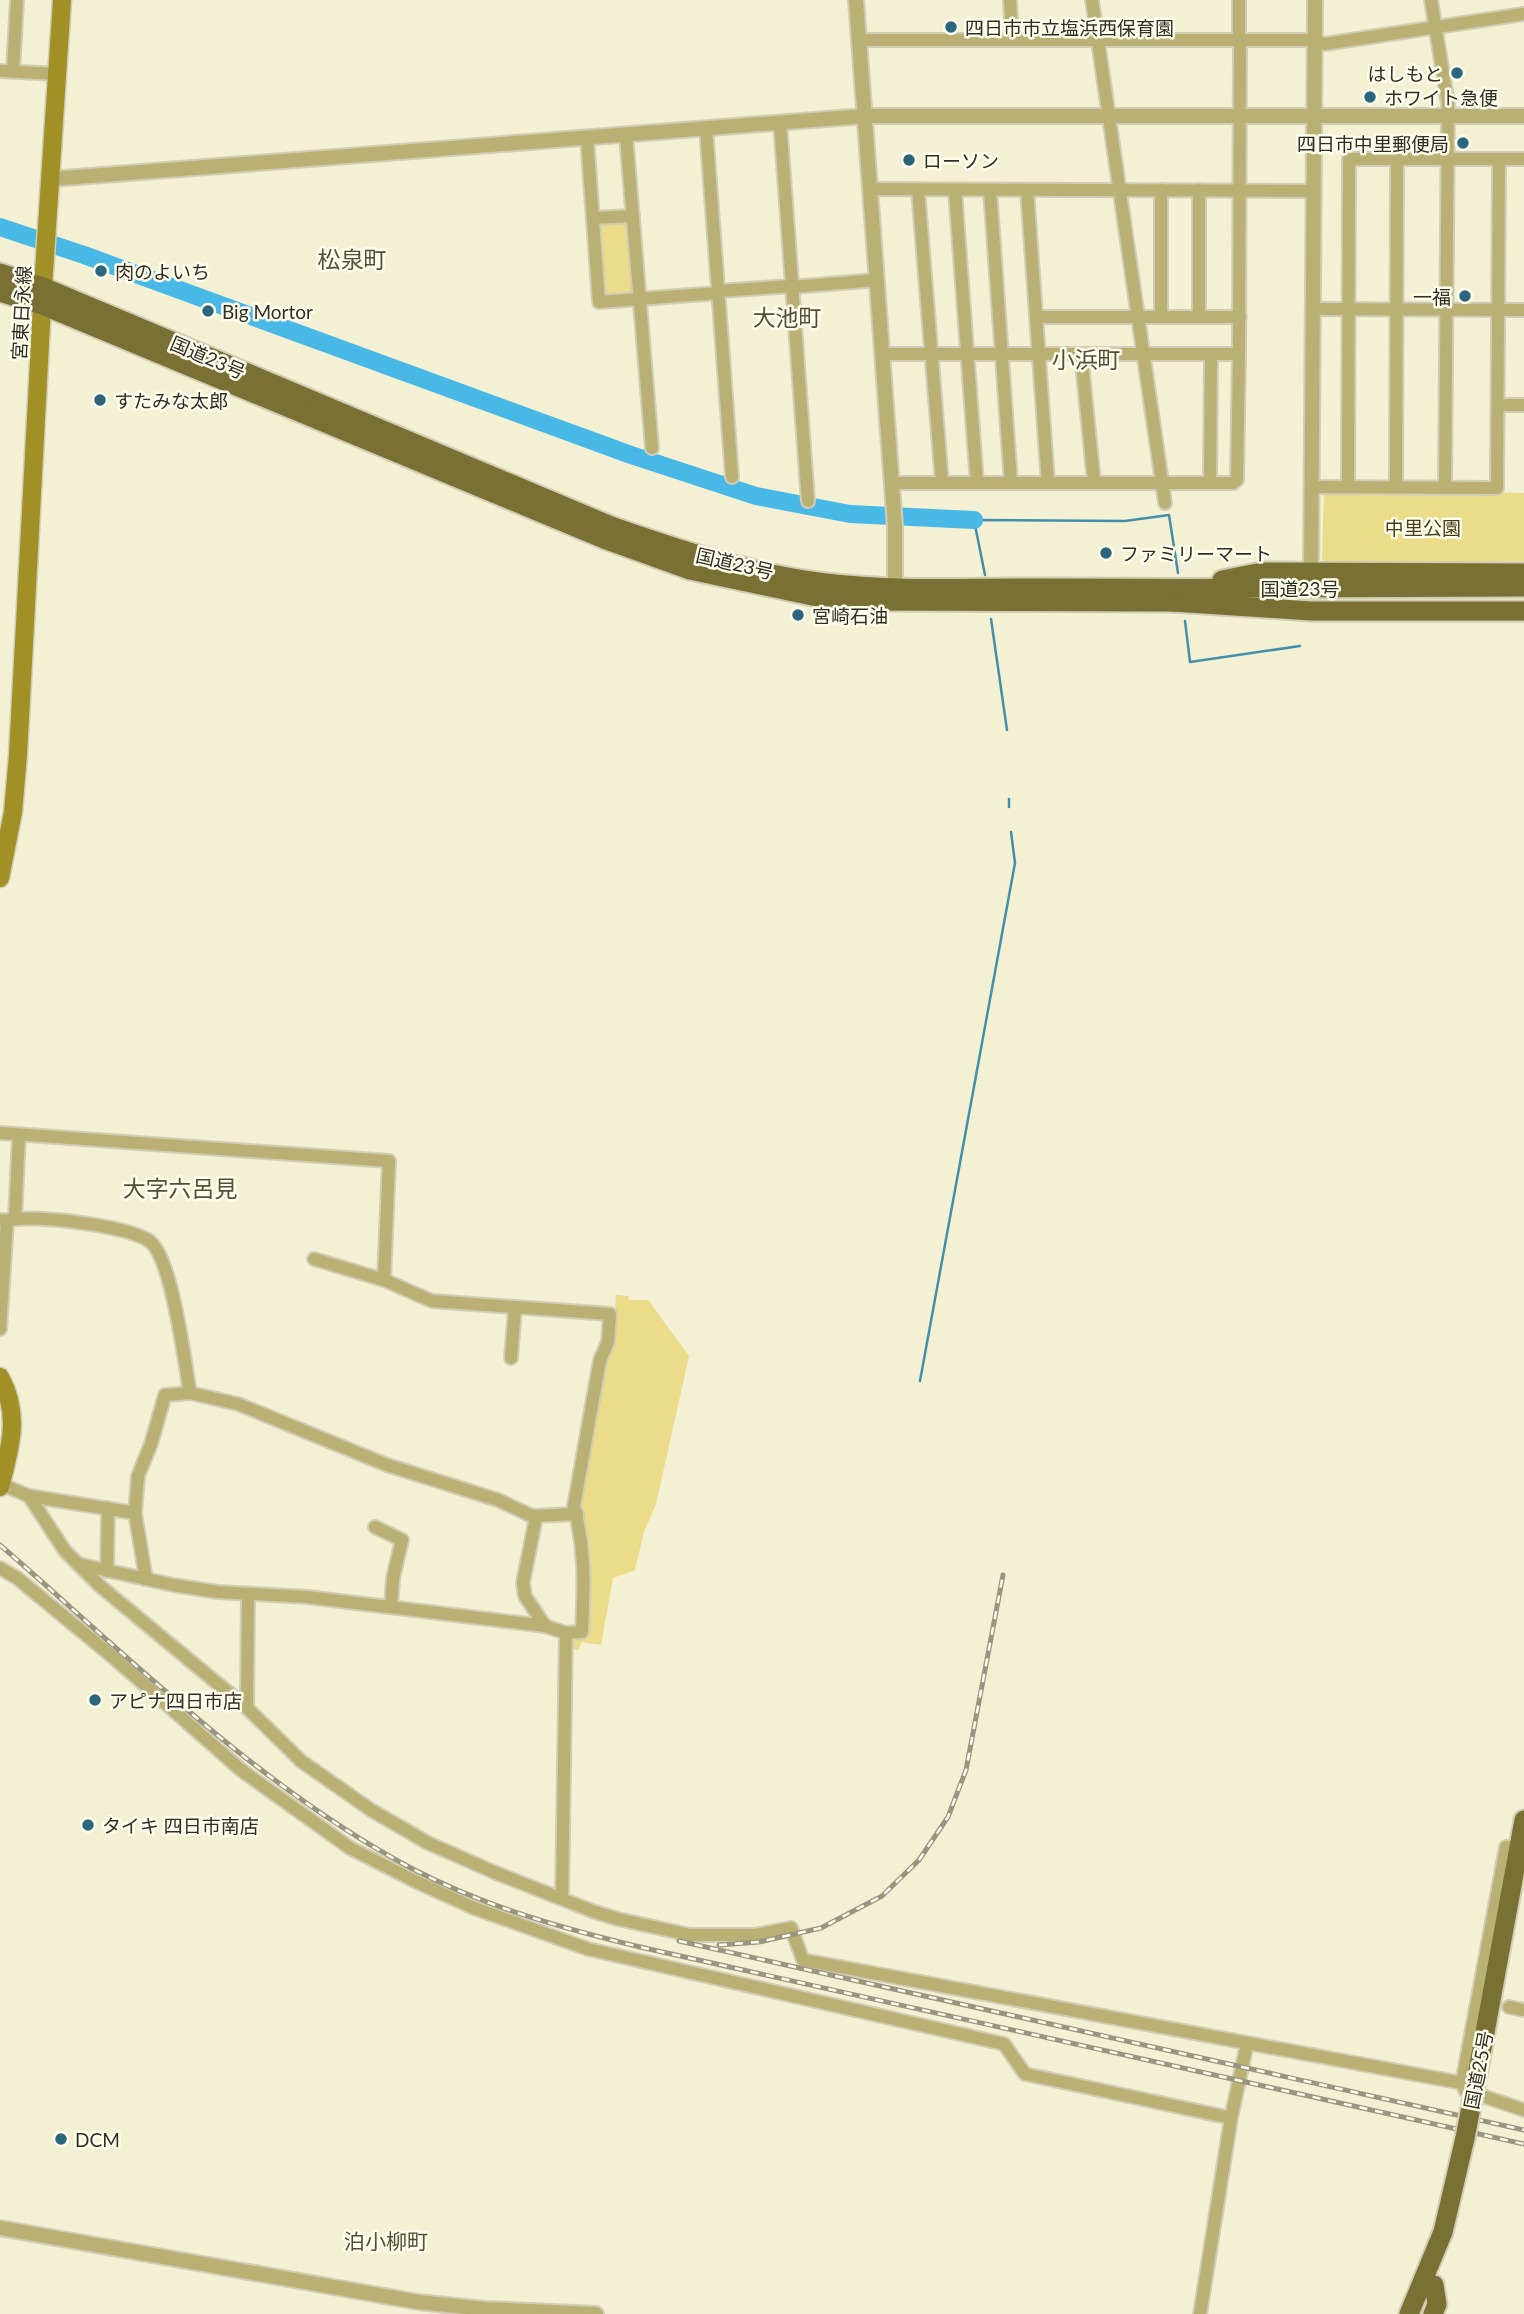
<svg xmlns="http://www.w3.org/2000/svg" width="1524" height="2314" font-family="Lato,'Noto Sans JP',sans-serif">
  <style>
    .green { fill: #eadc89 }
    .lines { fill: none; stroke-linecap: round; stroke-linejoin: round }
    .stream { stroke: #418fac; stroke-width: 2.5 }
    .river { stroke: #48b8e7; stroke-width: 18 }
    .minor-casing { stroke: #d1cdb4; stroke-width: 16 }
    .tertiary-casing { stroke: #d1cdb4; stroke-width: 18 }
    .secondary-casing { stroke: #d1cdb4; stroke-width: 21 }
    .trunk-casing { stroke: #d1cdb4; stroke-width: 23 }
    .minor { stroke: #bab073; stroke-width: 12 }
    .tertiary { stroke: #bab073; stroke-width: 14 }
    .secondary { stroke: #a19025; stroke-width: 18 }
    .trunk { stroke: #7a7033; stroke-width: 19 }
    .rail-casing { stroke: #989581; stroke-width: 5 }
    .rail { stroke: #fffdec; stroke-width: 2.5; stroke-dasharray: 8; stroke-linecap: butt }
    .trunk-bridge-casing { stroke: #d1cdb4; stroke-width: 23; stroke-linecap: butt }
    .trunk-bridge { stroke: #7a7033; stroke-width: 19 }
    .poi-dot { fill: #2b657e; stroke: #fffdec; stroke-width: 2.5 }
    .labels { text-anchor: middle; dominant-baseline: central; stroke-width: 5; stroke-linejoin: round; paint-order: stroke }
    .poi-label { font-size: 19px; fill: #302e24; stroke: #fffdec; text-anchor: start }
    .street-label { font-size: 19px; fill: #302e24; stroke: #fffdec }
    .park-label { font-size: 19px; fill: #453e15; stroke: #fffdec }
    .neighbourhood-label { font-size: 21px; fill: #524e37; stroke: #fffdec }
    .quarter-label { font-size: 23px; fill: #524e37; stroke: #fffdec }
  </style>
  <rect width="100%" height="100%" fill="#f4f0d4"/>
  <g class="green">
    <path d="M629 220 634 292 632 296 604 297 599 222Z"/>
    <path d="M1324 491 1524 493V561L1327 563 1322 560Z"/>
    <path d="M616 1295 628 1296 629 1300H648L689 1356 656 1504 644 1532 635 1570 613 1578 601 1645 582 1642 578 1650 574 1649V1639L583 1636C587 1591 593 1548 579 1504L604 1362 613 1343Z"/>
  </g>
  <g class="lines">
    <g class="stream">
      <path d="M985 575 974 520 1125 521 1169 515 1178 573"/>
      <path d="M991 619 1007 730"/>
      <path d="M1185 621 1190 662 1300 646"/>
      <path d="M1009 799V807"/>
      <path d="M920 1381 1015 863 1011 832"/>
    </g>
    <path class="river" d="M0 227 84 255 631 455 756 496 850 514 974 520"/>
    <defs>
      <g id="minor">
        <path d="M1010 0 1012 39"/>
        <path d="M1092 0 1165 503"/>
        <path d="M1431 0 1448 104 1445 488"/>
        <path d="M860 40H1315L1324 44 1524 14"/>
        <path d="M1239 40V0"/>
        <path d="M0 71 58 74"/>
        <path d="M13 71 17 0"/>
        <path d="M780 122 808 501"/>
        <path d="M706 128 732 477"/>
        <path d="M626 135 652 448"/>
        <path d="M587 138 599 302 718 293"/>
        <path d="M1499 159H1524"/>
        <path d="M870 189 1314 191"/>
        <path d="M918 190 942 483"/>
        <path d="M955 190 977 483"/>
        <path d="M990 190 1011 483"/>
        <path d="M1027 190 1048 483"/>
        <path d="M1161 190V317"/>
        <path d="M593 218 633 216"/>
        <path d="M792 287 877 280"/>
        <path d="M718 291 792 286"/>
        <path d="M1314 309 1524 310"/>
        <path d="M1037 317H1240"/>
        <path d="M1199 317V190"/>
        <path d="M882 354H1239L1240 40"/>
        <path d="M1084 355 1082 363 1094 482"/>
        <path d="M1498 405H1524"/>
        <path d="M1210 482 1211 354"/>
        <path d="M892 483H1233L1237 480 1239 354"/>
        <path d="M1313 487 1497 488 1499 159H1397L1396 487"/>
        <path d="M1348 487 1349 159H1397"/>
        <path d="M0 1133 389 1161 384 1280 432 1301 610 1314 608 1342 600 1360 574 1506C586 1553 584 1585 582 1632L566 1633 545 1626 307 1597 218 1592 173 1585 78 1564"/>
        <path d="M15 1219 19 1135"/>
        <path d="M0 1220C6 1221 10 1220 16 1219 46 1217 122 1225 148 1240 172 1254 185 1365 190 1393"/>
        <path d="M314 1259 384 1280"/>
        <path d="M0 1329 7 1221"/>
        <path d="M511 1358 515 1308"/>
        <path d="M1 1484 29 1496 65 1551 100 1586 247 1708 301 1761 371 1810 428 1843 496 1873 595 1912 618 1919 690 1935H755L791 1928 803 1960 1462 2083 1465 2090 1524 2110"/>
        <path d="M29 1496 135 1513"/>
        <path d="M536 1517 523 1583 525 1596 545 1626"/>
        <path d="M375 1527 402 1540 393 1578 391 1607"/>
        <path d="M0 1568 17 1578 113 1657 241 1770 350 1848 417 1882 474 1908 588 1949 1004 2044 1025 2074 1231 2118"/>
        <path d="M107 1571 108 1508"/>
        <path d="M146 1579 135 1513 138 1476 151 1444 165 1395 190 1393 238 1404 387 1465 498 1500 532 1516 577 1514"/>
        <path d="M247 1708 248 1595"/>
        <path d="M562 1898 566 1633"/>
        <path d="M1509 2007 1524 2010"/>
        <path d="M1462 2083 1506 1847 1519 1848"/>
        <path d="M1200 2314 1231 2118 1247 2044"/>
      </g>
      <g id="tertiary">
        <path d="M856 0 895 527V596"/>
        <path d="M51 179 865 116H1524"/>
        <path d="M1311 573 1315 0"/>
        <path d="M0 2228 418 2302 485 2309 596 2314"/>
      </g>
      <g id="secondary">
        <path d="M0 878 13 812 18 755 43 287 62 0"/>
        <path d="M0 1377C21 1415 10 1448 0 1487"/>
      </g>
      <g id="trunk">
        <path d="M0 273 43 287 611 526C680 550 752 574 825 583 899 592 978 587 1053 588 1210 589 1367 588 1524 587"/>
        <path d="M0 292 42 305 604 539 690 570 822 598 859 601 1176 602"/>
        <path d="M1222 580 1262 572 1524 573"/>
        <path d="M1173 602 1311 611H1524"/>
        <path d="M1474 2092 1524 1820"/>
        <path d="M1409 2314 1443 2232 1465 2138"/>
        <path d="M1433 2314 1437 2304 1434 2285"/>
      </g>
    </defs>
    <use href="#minor" class="minor-casing"/>
    <use href="#tertiary" class="tertiary-casing"/>
    <use href="#secondary" class="secondary-casing"/>
    <use href="#trunk" class="trunk-casing"/>
    <use href="#minor" class="minor"/>
    <use href="#tertiary" class="tertiary"/>
    <use href="#secondary" class="secondary"/>
    <use href="#trunk" class="trunk"/>
    <defs>
      <g id="rail">
        <path d="M0 1545C129 1657 259 1787 411 1868 483 1906 561 1928 640 1947L1524 2144"/>
        <path d="M679 1941 1524 2130"/>
        <path d="M719 1945 759 1942 821 1928 882 1896 919 1860 948 1817 966 1770 1003 1575"/>
      </g>
    </defs>
    <use href="#rail" class="rail-casing"/>
    <use href="#rail" class="rail"/>
    <defs>
      <path id="trunk-bridge" d="M1465 2138 1474 2092"/>
    </defs>
    <use href="#trunk-bridge" class="trunk-bridge-casing"/>
    <use href="#trunk-bridge" class="trunk-bridge"/>
  </g>
  <g class="poi-dot">
    <circle cx="951" cy="27" r="7"/>
    <circle cx="1457" cy="73" r="7"/>
    <circle cx="1370" cy="97" r="7"/>
    <circle cx="1463" cy="143" r="7"/>
    <circle cx="909" cy="160" r="7"/>
    <circle cx="101" cy="271" r="7"/>
    <circle cx="1465" cy="296" r="7"/>
    <circle cx="208" cy="311" r="7"/>
    <circle cx="100" cy="400" r="7"/>
    <circle cx="1106" cy="553" r="7"/>
    <circle cx="798" cy="615" r="7"/>
    <circle cx="95" cy="1700" r="7"/>
    <circle cx="88" cy="1825" r="7"/>
    <circle cx="61" cy="2139" r="7"/>
  </g>
  <g class="labels">
    <g class="poi-label">
      <text x="965" y="27">四日市市立塩浜西保育園</text>
      <text x="1443" y="73" text-anchor="end">はしもと</text>
      <text x="1384" y="97">ホワイト急便</text>
      <text x="1449" y="143" text-anchor="end">四日市中里郵便局</text>
      <text x="923" y="160">ローソン</text>
      <text x="115" y="271">肉のよいち</text>
      <text x="1451" y="296" text-anchor="end">一福</text>
      <text x="222" y="311">Big Mortor</text>
      <text x="114" y="400">すたみな太郎</text>
      <text x="1120" y="553">ファミリーマート</text>
      <text x="812" y="615">宮崎石油</text>
      <text x="109" y="1700">アピナ四日市店</text>
      <text x="102" y="1825">タイキ 四日市南店</text>
      <text x="75" y="2139">DCM</text>
    </g>
    <g class="street-label">
      <text transform="translate(21 313) rotate(-87)">宮東日永線</text>
      <text transform="translate(208 357) rotate(23)">国道23号</text>
      <text transform="translate(735 563) rotate(13)">国道23号</text>
      <text x="1300" y="588">国道23号</text>
      <text transform="translate(1478 2070) rotate(-79)">国道25号</text>
    </g>
    <g class="park-label">
      <text x="1423" y="527">中里公園</text>
    </g>
    <g class="neighbourhood-label">
      <text x="386" y="2240">泊小柳町</text>
    </g>
    <g class="quarter-label">
      <text x="352" y="259">松泉町</text>
      <text x="787" y="317">大池町</text>
      <text x="1086" y="359">小浜町</text>
      <text x="180" y="1188">大字六呂見</text>
    </g>
  </g>
</svg>
